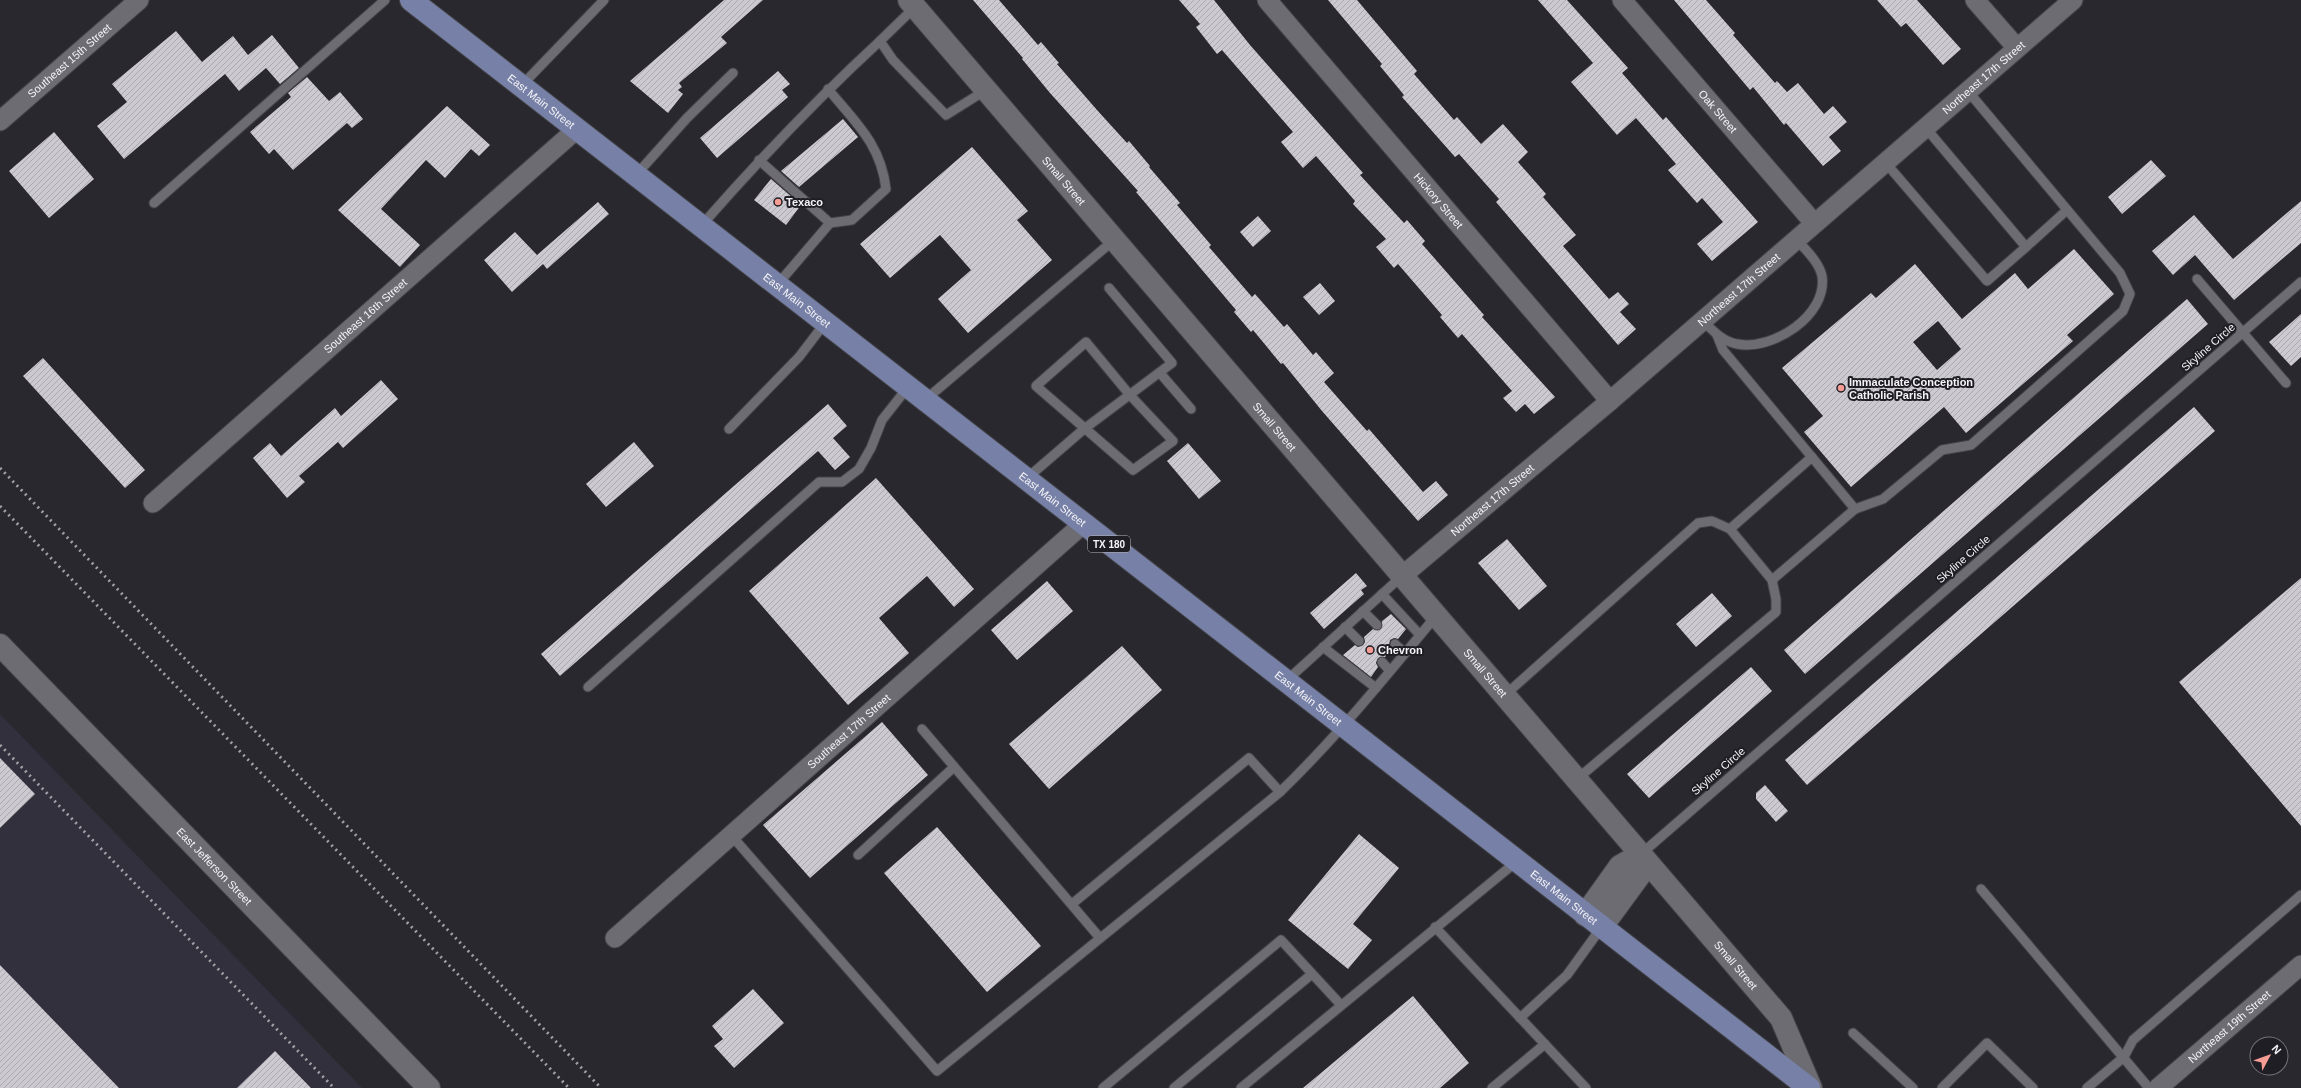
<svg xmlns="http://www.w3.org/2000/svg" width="2301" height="1088" font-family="Helvetica,sans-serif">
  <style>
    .built { fill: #32303c }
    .building { fill: url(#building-hatch); fill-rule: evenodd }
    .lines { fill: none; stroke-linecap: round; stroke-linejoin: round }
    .lane-casing { stroke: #434348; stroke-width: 11 }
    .street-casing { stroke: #434348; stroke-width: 21 }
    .secondary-casing { stroke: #434348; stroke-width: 24 }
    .primary-casing { stroke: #434348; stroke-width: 24 }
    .lane { stroke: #6d6c73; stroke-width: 9 }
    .street { stroke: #6d6c73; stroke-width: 19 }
    .secondary { stroke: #6d6c73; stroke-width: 22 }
    .primary { stroke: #7780a6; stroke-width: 22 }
    .rail { stroke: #a1a0a5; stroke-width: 3; stroke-dasharray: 2 4; stroke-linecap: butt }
    .poi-dot { fill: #f59c95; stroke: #1f1e24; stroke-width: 1.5 }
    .labels { text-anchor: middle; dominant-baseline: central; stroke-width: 4; stroke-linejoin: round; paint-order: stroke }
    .shield { fill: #1f1e24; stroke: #b5b4b8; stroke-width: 1 }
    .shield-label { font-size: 10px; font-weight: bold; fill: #f5f4f8 }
    .street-label { font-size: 11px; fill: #f5f4f8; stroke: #1f1e24 }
    .poi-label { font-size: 11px; font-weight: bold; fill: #f5f4f8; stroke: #1f1e24; text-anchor: start }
  </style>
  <defs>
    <pattern id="building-hatch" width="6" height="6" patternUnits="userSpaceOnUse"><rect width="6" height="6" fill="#cdc9d0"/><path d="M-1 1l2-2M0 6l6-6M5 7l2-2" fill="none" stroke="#aca9ae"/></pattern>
  </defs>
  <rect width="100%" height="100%" fill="#29282e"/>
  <path class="built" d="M0 714 362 1088H0Z"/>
  <g class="building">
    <path d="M724 0H763L721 37 727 43 679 83 682 87 678 90 683 94 668 113 630 81Z"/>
    <path d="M973 0H999L1038 45 1041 42 1059 63 1057 64 1097 110 1127 143 1129 141 1150 166 1149 167 1180 203 1177 205 1211 245 1209 247 1252 297 1255 294 1284 327 1287 324 1313 355 1316 352 1334 373 1324 382 1367 431 1369 429 1423 492 1436 481 1448 495 1418 521 1322 411 1283 363 1281 364 1253 330 1251 332 1234 312 1236 310 1136 192 1138 191 1050 93 1022 59 1023 58Z"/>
    <path d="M1179 0H1214L1250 45 1363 173 1360 175 1404 223 1407 220 1425 241 1422 244 1484 315 1482 317 1555 397 1534 414 1525 404 1516 412 1503 398 1512 391 1462 334 1458 338 1440 317 1442 315 1398 264 1394 268 1376 247 1386 239 1353 204 1355 201 1316 156 1303 168 1281 142 1293 132 1222 50 1217 54 1196 27 1200 24Z"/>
    <path d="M1328 0H1357L1417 71 1414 74 1454 120 1457 117 1481 144 1503 124 1528 152 1518 162 1546 194 1543 197 1576 235 1563 246 1609 299 1618 292 1629 304 1620 312 1636 329 1618 345 1496 202 1499 199 1459 154 1455 157 1402 97 1404 95 1380 66 1382 64Z"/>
    <path d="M1538 0H1567L1628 68 1622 73 1663 120 1666 117 1758 222 1712 261 1697 244 1723 222 1702 198 1697 203 1668 170 1676 164 1636 118 1617 135 1571 82 1593 63Z"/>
    <path d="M1674 0H1706L1735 33 1733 35 1775 83 1777 81 1787 92 1798 83 1824 114 1833 106 1847 122 1829 137 1841 151 1823 166 1786 123 1784 125 1753 87 1750 90Z"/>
    <path d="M1877 0H1917L1961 49 1943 65 1906 23 1901 27Z"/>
    <path d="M176 31 202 62 233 36 248 55 272 35 299 68 280 84 266 68 239 91 225 74 124 159 97 126 127 102 112 84Z"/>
    <path d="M778 71 790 84 782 90 788 97 717 158 700 138Z"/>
    <path d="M307 77 329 101 340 92 363 119 352 128 347 123 293 170 274 149 269 154 250 132 291 97 288 93Z"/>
    <path d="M447 106 490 145 479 156 471 149 445 178 426 160 381 209 420 245 400 267 338 210Z"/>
    <path d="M843 119 858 137 799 187 781 171Z"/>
    <path d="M54 132 94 179 49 218 9 171Z"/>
    <path d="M972 147 1028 211 1017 220 1052 260 968 333 938 299 971 270 940 235 890 278 860 244Z"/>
    <path d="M2151 160 2166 176 2122 214 2108 197Z"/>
    <path d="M771 179 801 205 786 225 754 200Z"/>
    <path d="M2301 201V243L2234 300 2195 255 2173 275 2152 251 2194 215 2233 259Z"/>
    <path d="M598 202 609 214 547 269 543 264 512 292 484 260 515 232 537 255Z"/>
    <path d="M1258 216 1271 231 1253 247 1240 232Z"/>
    <path d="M2074 249 2114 294 2067 335 2073 341 1966 433 1944 407 1851 487 1804 432 1823 416 1782 368 1871 293 1876 298 1915 264 1962 319 2015 273 2028 289ZM1938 321 1961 349 1937 370 1913 342Z"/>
    <path d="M1320 283 1335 301 1319 315 1303 297Z"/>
    <path d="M2187 299 2208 324 1805 674 1784 650Z"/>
    <path d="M2301 314V357L2291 366 2269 342Z"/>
    <path d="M43 358 145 470 125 488 23 376Z"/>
    <path d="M381 380 398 399 343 448 338 442 299 476 305 482 287 498 253 458 270 443 281 456 335 408 341 416Z"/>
    <path d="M828 404 847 426 833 438 850 457 835 470 818 451 560 676 541 654Z"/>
    <path d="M2194 407 2215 431 1807 785 1785 760Z"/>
    <path d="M634 442 654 466 606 507 586 484Z"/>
    <path d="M1188 443 1221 481 1199 499 1167 461Z"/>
    <path d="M876 478 974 589 954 607 927 576 879 618 909 653 848 705 749 591Z"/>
    <path d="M1507 539 1547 586 1519 610 1478 563Z"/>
    <path d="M1356 573 1367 586 1361 590 1364 594 1324 629 1310 613Z"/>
    <path d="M2301 578V826L2179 682Z"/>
    <path d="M1047 581 1073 611 1017 660 991 630Z"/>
    <path d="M1712 593 1732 616 1696 647 1676 624Z"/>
    <path d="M1391 614 1406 629 1398 639 1394 638 1390 640 1389 645 1391 649 1385 657 1378 658 1376 663 1378 667 1371 677 1343 655 1355 645 1358 647 1363 645 1365 642 1364 637 1373 629H1381L1382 621Z"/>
    <path d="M1122 646 1162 690 1049 789 1009 744Z"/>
    <path d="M1751 667 1772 691 1649 798 1627 774Z"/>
    <path d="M882 722 928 775 810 878 763 825Z"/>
    <path d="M0 758 35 794 0 828Z"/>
    <path d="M1765 785 1788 811 1776 822 1756 799V793Z"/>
    <path d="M937 827 1041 946 987 992 884 873Z"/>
    <path d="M1359 834 1399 868 1353 924 1372 940 1348 969 1288 920Z"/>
    <path d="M0 965 119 1088H0Z"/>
    <path d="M753 989 784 1023 734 1068 714 1046 723 1039 712 1026Z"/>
    <path d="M1413 996 1469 1063 1440 1088H1303Z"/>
    <path d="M275 1051 311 1088H237Z"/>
  </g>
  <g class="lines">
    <defs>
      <g id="lane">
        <path d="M915 7 880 41 893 60 946 115 986 90"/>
        <path d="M521 86 604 0"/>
        <path d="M828 89C855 122 881 144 886 189L852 220 830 223"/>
        <path d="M759 160 830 223 777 285"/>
        <path d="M1885 162 1987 281 2026 247 1925 127"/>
        <path d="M636 175 687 118 733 73"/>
        <path d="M154 203 385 0"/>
        <path d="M701 226C758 161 817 99 880 41"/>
        <path d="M2026 247 2067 210"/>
        <path d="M2197 279 2286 383"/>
        <path d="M1702 320C1712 330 1723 342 1737 344 1773 351 1828 315 1822 276 1819 262 1805 249 1796 239"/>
        <path d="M1717 335 1723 350 1855 509 1772 580"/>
        <path d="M1086 342 1129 394 1173 441 1133 470 1036 386Z"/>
        <path d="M1160 373 1191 409"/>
        <path d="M925 400 1114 240"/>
        <path d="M729 429 799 357 825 323"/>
        <path d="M1026 479 1084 429 1172 363 1109 288"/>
        <path d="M1855 509 1883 499 1942 450 1971 445 2123 311 2130 294 2120 273 1967 90"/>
        <path d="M1730 529 1812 457"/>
        <path d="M1382 594 1420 635"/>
        <path d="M1363 611 1377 625"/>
        <path d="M1345 627 1359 641"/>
        <path d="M1395 644 1405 653"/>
        <path d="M1323 647 1376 688"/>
        <path d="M1382 662 1390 671"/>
        <path d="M1286 681 1402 576"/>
        <path d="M588 687 819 482H842L859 469 871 448 882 420 908 387"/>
        <path d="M1505 695 1698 523 1712 521 1730 529 1772 580 1776 599V612L1577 779"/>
        <path d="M922 729 1100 938"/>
        <path d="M731 835 937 1071 1280 792C1337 737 1386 676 1436 616"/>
        <path d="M1641 854 2301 282"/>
        <path d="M858 855 954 767"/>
        <path d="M1981 889 2149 1088"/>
        <path d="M1072 904 1249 758 1280 792"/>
        <path d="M1435 927 1586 1088"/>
        <path d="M1520 1018 1567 975 1601 928"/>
        <path d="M1853 1033 1913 1088"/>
        <path d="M1103 1088 1281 940 1341 1005"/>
        <path d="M1174 1088 1312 974"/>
        <path d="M1241 1088 1516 862"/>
        <path d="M1492 1088 1545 1044"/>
        <path d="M1942 1088 1987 1043 2033 1088"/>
        <path d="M2087 1088 2124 1057 2133 1040 2301 895"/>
      </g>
      <g id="street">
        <path id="s1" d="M1267 0 1610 401"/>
        <path id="s2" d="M1622 0 1814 223"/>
        <path d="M1975 0 2017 48"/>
        <path id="s3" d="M0 121 139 0"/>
        <path id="s4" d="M153 503 577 129"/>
        <path id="s5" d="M1402 576 1610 401 2073 0"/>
        <path id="s6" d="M615 938 1083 524"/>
        <path id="s7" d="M2158 1088 2301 965"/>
      </g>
      <g id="secondary">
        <path id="s8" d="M909 0 1781 1018 1811 1088"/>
        <path id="s9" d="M0 645 429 1088"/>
        <path d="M1585 915 1620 866 1641 854"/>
        <path d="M1601 928 1642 872 1641 854"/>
      </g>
      <g id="primary">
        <path id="s10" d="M411 0 1809 1088"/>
      </g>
    </defs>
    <use href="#lane" class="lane-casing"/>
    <use href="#street" class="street-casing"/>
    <use href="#secondary" class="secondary-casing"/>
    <use href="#primary" class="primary-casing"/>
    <use href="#lane" class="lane"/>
    <use href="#street" class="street"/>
    <use href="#secondary" class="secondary"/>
    <use href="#primary" class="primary"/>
    <g class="rail">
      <path d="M0 468 601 1088"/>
      <path d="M0 506 569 1088"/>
      <path d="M0 745 334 1088"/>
    </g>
  </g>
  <g class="poi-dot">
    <circle cx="778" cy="202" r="4"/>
    <circle cx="1841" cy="388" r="4"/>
    <circle cx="1370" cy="650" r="4"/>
  </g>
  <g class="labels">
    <rect class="shield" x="1088" y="536" width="42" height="16" rx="3"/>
    <g class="shield-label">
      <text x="1109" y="544">TX 180</text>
    </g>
    <g class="street-label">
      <text stroke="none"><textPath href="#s3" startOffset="92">Southeast 15th Street</textPath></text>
      <text stroke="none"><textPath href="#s5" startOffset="766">Northeast 17th Street</textPath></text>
      <text stroke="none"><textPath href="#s10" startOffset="165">East Main Street</textPath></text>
      <text stroke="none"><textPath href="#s2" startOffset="147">Oak Street</textPath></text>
      <text stroke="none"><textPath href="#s8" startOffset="238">Small Street</textPath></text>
      <text stroke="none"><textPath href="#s1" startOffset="264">Hickory Street</textPath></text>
      <text stroke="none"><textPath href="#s5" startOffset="442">Northeast 17th Street</textPath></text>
      <text stroke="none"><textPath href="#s10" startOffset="489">East Main Street</textPath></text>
      <text stroke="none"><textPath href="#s4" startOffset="283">Southeast 16th Street</textPath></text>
      <text transform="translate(2208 347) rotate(-41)">Skyline Circle</text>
      <text stroke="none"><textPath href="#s8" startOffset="562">Small Street</textPath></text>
      <text stroke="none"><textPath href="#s10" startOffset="813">East Main Street</textPath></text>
      <text stroke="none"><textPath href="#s5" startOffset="118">Northeast 17th Street</textPath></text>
      <text transform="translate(1963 559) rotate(-41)">Skyline Circle</text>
      <text stroke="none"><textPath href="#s8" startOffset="886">Small Street</textPath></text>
      <text stroke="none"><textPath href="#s10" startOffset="1137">East Main Street</textPath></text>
      <text stroke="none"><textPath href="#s6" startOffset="312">Southeast 17th Street</textPath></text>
      <text transform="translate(1718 771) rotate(-41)">Skyline Circle</text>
      <text stroke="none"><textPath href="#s9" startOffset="308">East Jefferson Street</textPath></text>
      <text stroke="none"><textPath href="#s10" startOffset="1461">East Main Street</textPath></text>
      <text stroke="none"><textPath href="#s8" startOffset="1271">Small Street</textPath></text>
      <text stroke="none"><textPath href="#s7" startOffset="94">Northeast 19th Street</textPath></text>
    </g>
    <g class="poi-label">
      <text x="786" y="202">Texaco</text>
      <text x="1849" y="382">Immaculate Conception<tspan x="1849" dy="13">Catholic Parish</tspan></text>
      <text x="1378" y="650">Chevron</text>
    </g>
  </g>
  <g transform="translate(2269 1056) rotate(49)"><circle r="19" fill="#1f1e24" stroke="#757479"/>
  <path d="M0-3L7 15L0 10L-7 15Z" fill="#f59c95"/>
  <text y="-6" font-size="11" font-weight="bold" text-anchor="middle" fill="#f5f4f8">N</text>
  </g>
</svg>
